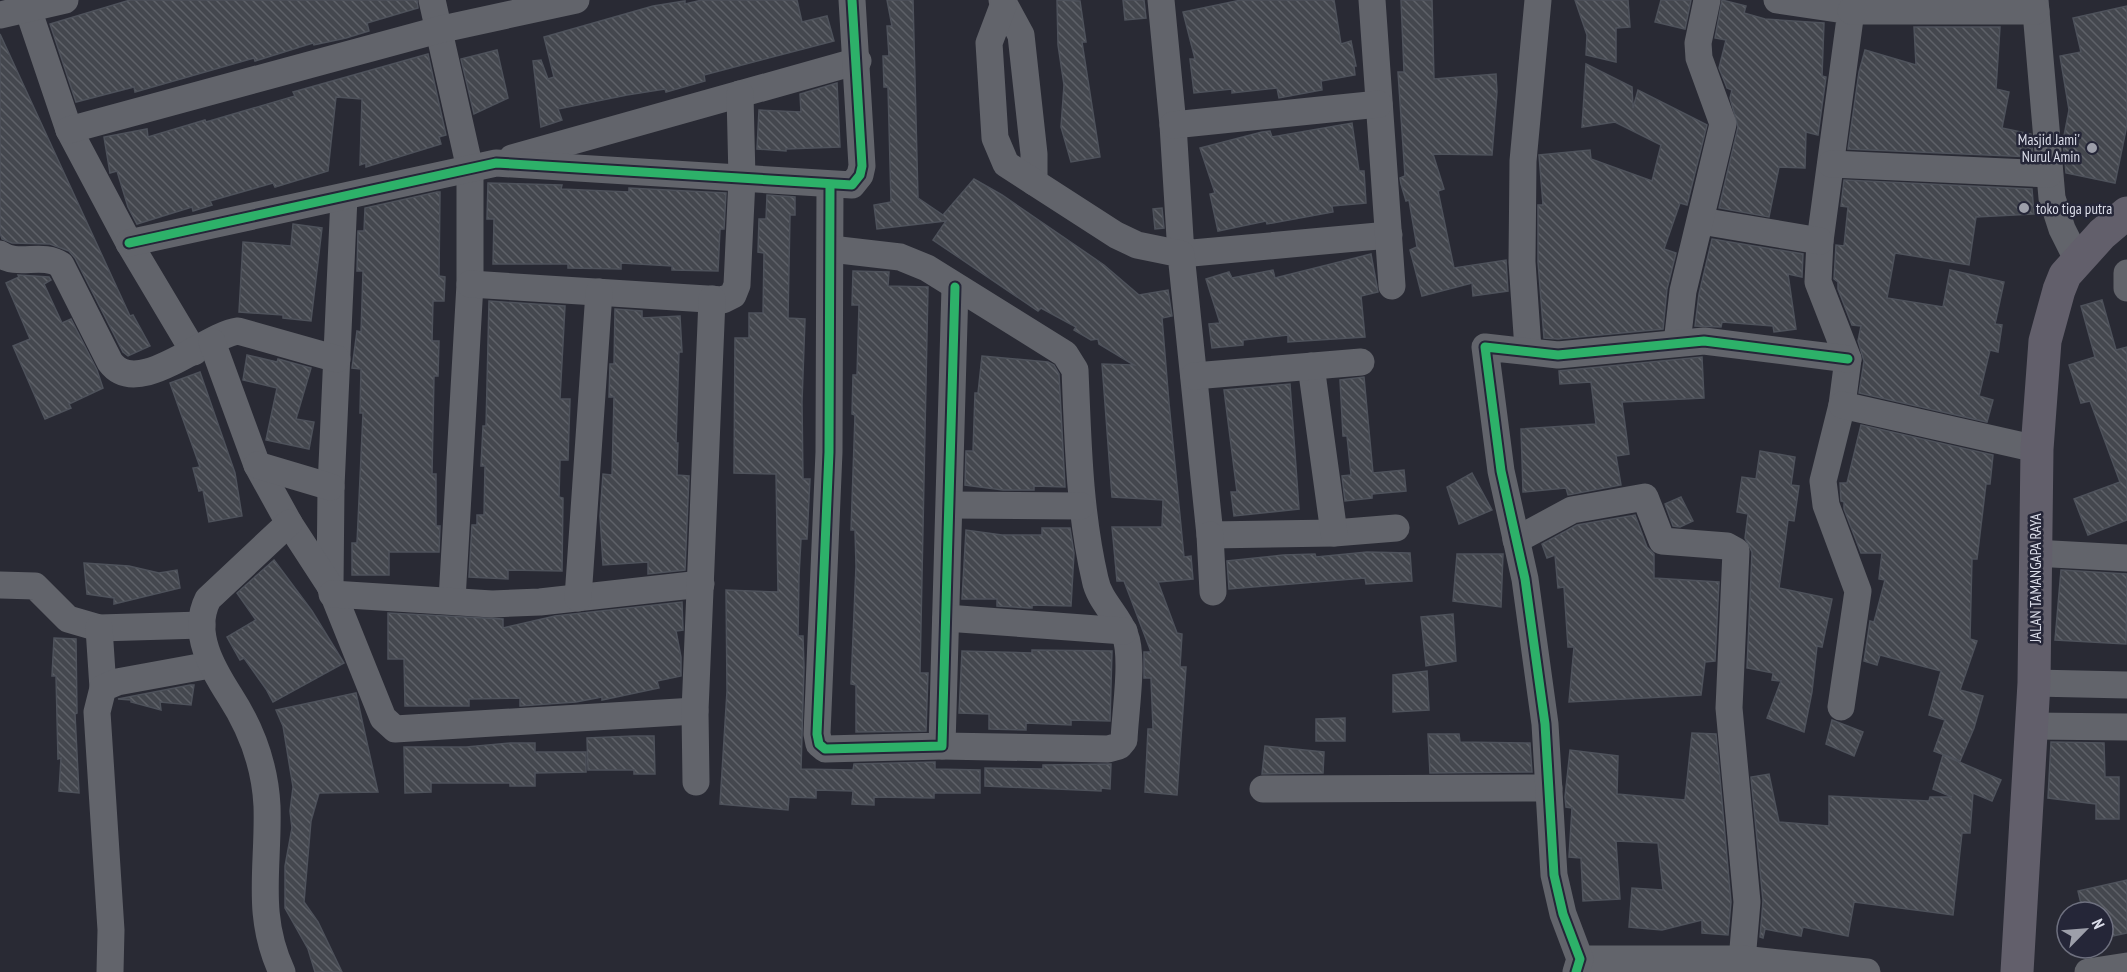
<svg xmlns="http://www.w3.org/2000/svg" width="2127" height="972" font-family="'PT Sans Narrow',sans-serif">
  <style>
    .building { fill: url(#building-back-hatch); stroke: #4e525b; stroke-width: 1.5 }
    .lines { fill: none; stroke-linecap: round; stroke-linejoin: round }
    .minor { stroke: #62646b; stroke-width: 27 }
    .major { stroke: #625f6b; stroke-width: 33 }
    .cycleway-casing { stroke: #252638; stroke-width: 13 }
    .cycleway { stroke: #2db169; stroke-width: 9 }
    .poi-dot { fill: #9d9faa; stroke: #252638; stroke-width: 2 }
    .labels { text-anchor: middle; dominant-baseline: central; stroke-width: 5; stroke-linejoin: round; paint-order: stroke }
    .poi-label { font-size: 15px; fill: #dcdeea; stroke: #252638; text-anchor: end }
    .street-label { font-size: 15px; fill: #dcdeea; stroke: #252638 }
  </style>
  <defs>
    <pattern id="building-back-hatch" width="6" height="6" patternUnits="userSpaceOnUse" patternTransform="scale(1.5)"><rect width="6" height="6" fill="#44474e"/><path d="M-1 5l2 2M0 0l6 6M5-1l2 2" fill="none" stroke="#5e6168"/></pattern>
  </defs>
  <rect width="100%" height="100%" fill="#292a34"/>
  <g class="building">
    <path d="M130 0H417L418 8 367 23 369 31 346 38 314 45 313 43 255 61 254 58 135 92 134 87 76 102 50 24Z"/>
    <path d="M702 0H797L802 22 827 16 834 41 704 75 705 81 666 92 665 89 627 95 558 109 562 120 541 127 533 61 541 60 548 79 554 77 544 37 653 6 685 1V4Z"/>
    <path d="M887 0H913L918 198 943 215 974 179 1002 195 1104 265 1139 295 1168 290 1172 316 1162 318 1169 403 1184 557 1191 556 1193 579 1158 582 1177 633 1182 634 1180 667H1186L1177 795 1145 792 1148 729H1153L1151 678H1144V652H1151L1124 581H1117L1112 527H1162L1163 500 1112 497 1102 364 1134 365 1099 344 1098 339 1091 340 1074 330 1076 327 1041 308 1038 311 933 240 946 221 877 229 874 205 891 202 888 87H884L883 56H889L887 26H892Z"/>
    <path d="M1057 0 1080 1 1086 42H1082L1100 157 1071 162 1061 127 1064 85 1058 45Z"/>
    <path d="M1123 0H1144L1146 18 1125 20Z"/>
    <path d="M1241 0H1334L1341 44 1351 41 1356 66H1354L1355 75 1321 81 1322 90 1279 98 1277 88 1232 93V89L1194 93 1190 59H1195L1183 12Z"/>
    <path d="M1401 0H1432L1434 79 1496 74 1497 92 1492 155 1433 154 1444 189 1438 191 1454 268 1506 260 1508 291 1473 296 1472 283 1422 296 1410 250 1417 247 1409 200 1406 201 1401 184 1400 178 1405 176 1398 72H1404Z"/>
    <path d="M1575 0H1628L1630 27 1616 28V62L1586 55 1587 35Z"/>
    <path d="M1661 0H1691L1685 29 1655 22Z"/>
    <path d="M1722 0 1746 6 1744 13 1765 19 1824 23 1822 76 1826 77 1818 135 1806 132 1805 168 1779 167 1769 217 1719 208 1738 127 1730 98 1732 90 1727 88 1719 68 1726 40 1715 38Z"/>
    <path d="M2127 6V125L2115 183 2066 173 2063 141 2069 110 2060 56 2081 52 2073 18Z"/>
    <path d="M1914 27H2000L1996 89 2009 92 2002 128 2031 134 2033 157 1848 149 1859 72 1865 50 1916 65Z"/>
    <path d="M0 34 130 316 133 315 150 346 128 356 123 352 75 258 69 251 50 244 12 243 2 239 0 233Z"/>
    <path d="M497 50 508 98 474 114 461 59Z"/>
    <path d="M428 54 446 135 439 137 441 144 366 167V163L360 165 362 99 336 97 328 171 275 187 273 183 210 201 212 205 193 211 192 207 137 224 128 207 117 171 110 173 104 137 147 129 148 137 205 120 206 122 295 96 293 92Z"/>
    <path d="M1586 64 1632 87 1633 108 1638 90 1707 125 1687 205 1680 203 1664 249 1676 253 1667 289 1663 329 1558 339 1544 338 1538 262V205H1543L1539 155 1590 150 1591 159 1652 181 1661 145 1615 122 1582 127Z"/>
    <path d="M837 83 840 147 786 149V151L757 149 759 110 801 112 800 94Z"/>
    <path d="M1352 123 1359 171H1364L1366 203 1332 206 1333 212 1267 224 1266 221 1218 231 1210 194 1215 193 1200 148 1262 132 1270 131 1272 137Z"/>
    <path d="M1844 180 2032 189 2034 214 1976 217 1969 265 1895 253 1887 298 1943 307 1950 270 2004 282 1995 324 2002 325 1998 352 1990 350 1979 396 1993 400 1987 422 1859 393 1864 361 1858 341 1861 326 1852 325 1838 289V282L1834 279 1836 245 1844 246 1848 207 1841 206Z"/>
    <path d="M488 183 562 185 561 189 629 192V188L726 193 724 229H720L718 271 672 270V266L621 263V269L568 268V264H493L494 219H487Z"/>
    <path d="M437 192H440L439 276 445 277 444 301H433L432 341H439L438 376H434L432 474H436V526H440L439 552H389V575H352V543H357L363 413H360L361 369 352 368 357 331 361 332 363 271H357L358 231H364L365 208Z"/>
    <path d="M767 195 795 197V215H790L788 318 805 319 802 402 803 479H810L807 539H801L799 576 798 636H803L804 667 801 769 853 770 854 764 935 762V769L980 770V793H934V798L874 797V805L852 804 853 791 816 790V798L789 797 788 810 720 804 727 691 726 590 778 592 776 474 734 473 735 338H749V313H763L764 253 758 252 759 219H766Z"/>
    <path d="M1162 208 1164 228 1155 229 1153 209Z"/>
    <path d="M293 224 322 228 311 321 283 318V315L239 312 243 242 291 246Z"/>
    <path d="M1712 239 1803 254 1802 277 1788 274 1796 329 1774 332 1773 326 1722 322 1721 327 1695 326 1699 294Z"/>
    <path d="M1371 254 1378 292 1361 296 1365 337 1288 342V335L1243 340V345L1212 348 1209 324 1220 323 1206 279 1229 272 1232 278 1273 270 1275 278Z"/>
    <path d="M853 271 889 272 888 286 928 287 920 673H928L926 731 856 732V685L851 684 856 566 855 530H851L855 415 852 414 853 375H857L859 305H852Z"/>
    <path d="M18 275 49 277 51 280 44 284 62 323 71 319 97 370 103 388 69 404 71 408 45 419 13 346 30 339 6 283 19 277Z"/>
    <path d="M2102 300 2116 350 2127 347V520L2088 535 2074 499 2120 482 2090 401 2081 403 2069 365 2095 357 2081 306Z"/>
    <path d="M489 301 565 306 560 399H570L568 460H560L559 497 563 498 562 571 508 570V579L469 577 472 525H477V515H484L485 466H481L483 426H486Z"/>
    <path d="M615 309 642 311V318L680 316 682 352H679L676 443H678L677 475 689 476 685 570 648 574V562L603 565 600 516 603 474 612 475 614 397H609L610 364H614Z"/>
    <path d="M247 355 277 362 278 359 311 368 296 419 314 422 309 449 266 440 277 388 243 380Z"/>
    <path d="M982 356 1048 362 1054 365 1059 374 1065 487 1034 486V490H1003L965 485 966 451H973L975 393H978Z"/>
    <path d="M1702 357 1704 398 1622 402 1629 454 1616 456 1621 485 1568 495 1566 488 1523 492 1521 429 1596 424 1591 382 1560 384 1559 371Z"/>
    <path d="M200 372 235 473 242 516 209 522 203 490 199 491 193 468 200 467 170 383Z"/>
    <path d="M1364 377 1373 473 1404 470 1406 491 1372 494V498L1345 501 1342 476 1351 475 1347 436H1343L1340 380Z"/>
    <path d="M1290 384 1299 509 1234 516 1231 492H1237L1224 390Z"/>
    <path d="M1861 425 1993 455 1990 484H1986L1977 559H1972L1970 639 1977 641 1960 690 1983 696 1974 728 1960 761 1934 751 1945 720 1929 715 1941 671 1880 655 1877 665 1864 661 1870 621 1874 622 1885 580 1879 579 1882 553H1861L1844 509V502L1841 501 1840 483H1847Z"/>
    <path d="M1760 451 1795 457 1791 485 1799 486 1794 521 1788 520 1779 588 1832 599 1822 647 1817 646 1812 692 1804 732 1767 718 1781 681 1772 680 1773 673 1747 668 1752 552 1745 538 1748 514 1737 512 1742 477 1756 479Z"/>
    <path d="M1472 473 1492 510 1459 524 1447 487Z"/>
    <path d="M1681 497 1693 521 1680 527 1673 526 1665 504Z"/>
    <path d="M1635 515 1647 547 1654 554V578L1719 582 1715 661 1705 662 1701 695 1569 702 1574 647H1568L1564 587 1558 588 1555 555 1547 558 1542 544 1577 525Z"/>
    <path d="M1042 528H1070L1074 553 1071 606 1032 605V608H1028L997 606V599H962L966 530 1002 535H1042Z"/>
    <path d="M1367 552 1410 553 1412 581 1366 584 1365 578 1229 589 1227 561 1283 555 1315 554 1316 557Z"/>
    <path d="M1457 554H1503L1501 607 1453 601Z"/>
    <path d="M274 560 312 611 344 663 273 702 266 689 244 658 240 660 227 637 256 620 237 593Z"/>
    <path d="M84 563 129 566 159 573 177 570 180 588 114 604V598L87 594Z"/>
    <path d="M2061 570 2127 574 2126 644 2055 640Z"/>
    <path d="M682 602 683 630 676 631 681 657V676L657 681 659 688 602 700V697L576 702 520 706V698L469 699V706H405L404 659H388V613L503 619V628L555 616Z"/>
    <path d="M1453 614 1456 661 1426 666 1421 617Z"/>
    <path d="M54 638 76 639 77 713 75 714 79 793 59 791 61 758 58 759 56 676H52Z"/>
    <path d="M1032 650 1112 651 1110 721 1071 720V725L1026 723V730L989 729V714L959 713 962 651 1032 653Z"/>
    <path d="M1427 671 1429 710 1393 712V675Z"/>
    <path d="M190 685H194L191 705 160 702 161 710 131 702V700L118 699Z"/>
    <path d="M356 693 378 792 319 793 311 821 304 902 318 922 342 972H315L308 949 285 908V866L292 828 290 811 293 787 283 726 276 710Z"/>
    <path d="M1345 718V741H1316V719Z"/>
    <path d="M1832 720 1863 732 1854 756 1826 744Z"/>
    <path d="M1692 733 1716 734 1731 902 1728 935 1702 933V920L1662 930 1629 927 1632 888 1663 890 1658 843 1616 841 1620 899 1583 901 1581 858 1569 857 1572 808 1566 807 1565 797 1570 750 1618 756 1617 794 1685 800Z"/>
    <path d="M1428 734H1459L1460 742 1530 743 1532 772 1430 773Z"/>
    <path d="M634 736H654L655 774H634V770H588L587 738Z"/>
    <path d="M2051 742 2104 743 2105 777H2119V819H2096V804L2048 798Z"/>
    <path d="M510 743H535V752H586V772L535 773V786H510V783H431V792L405 793 404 747H466Z"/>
    <path d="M1265 746 1324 752 1323 773 1262 774Z"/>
    <path d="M1943 755 2001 780 1992 801 1973 793 1970 833H1962L1953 915 1854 902 1848 936 1803 927 1801 936 1765 929 1763 938 1760 937 1763 901 1751 777 1769 774 1779 822 1829 826V796L1929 801 1930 797H1952L1933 789Z"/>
    <path d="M1111 764 1110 789 1101 788V791L985 786V768L1043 769V765Z"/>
    <path d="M2127 880V933L2103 938V912H2083L2078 891Z"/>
  </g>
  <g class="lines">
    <g class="minor">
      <path d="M432 0 470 169V284L452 600"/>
      <path d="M1002 0 1021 35 1034 154V182"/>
      <path d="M1161 0 1173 125 1181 254 1389 235"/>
      <path d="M1372 0 1392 286"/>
      <path d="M1777 0 1851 11 1820 241 1818 282 1848 359 1842 405 1823 481 1826 505 1858 591 1841 707"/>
      <path d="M2035 0 2052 198 2062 229 2078 261"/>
      <path d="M1003 6 989 43 995 138 1006 164 1116 235 1137 245 1181 254 1210 535 1334 533 1396 528"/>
      <path d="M28 9 69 130 129 243 194 352"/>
      <path d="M1851 11H2036"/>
      <path d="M0 15 65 0"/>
      <path d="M1173 125 1379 104"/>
      <path d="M69 130 438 30 576 0"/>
      <path d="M512 158 858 61"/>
      <path d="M1831 164 2049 174"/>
      <path d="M830 185 829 452 817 734 819 744 825 749 942 746 955 287"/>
      <path d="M344 197 331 487 330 586 383 718 395 729 695 711"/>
      <path d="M1701 221 1820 241"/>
      <path d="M129 243 496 163 852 185 860 175 862 166 852 0"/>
      <path d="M831 249 900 257 927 268 1065 354 1075 370C1078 440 1079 510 1095 579 1099 601 1118 615 1125 635 1134 657 1125 714 1124 740L1119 746 1108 749 942 746"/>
      <path d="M0 254C17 267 43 252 61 265L110 362C138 400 205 335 238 331L337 359"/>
      <path d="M2127 273V288"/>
      <path d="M470 284 723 300 733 295 737 285 742 179 740 94"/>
      <path d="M212 342 257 465 289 523 330 586"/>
      <path d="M1677 343 1683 291 1723 124 1699 58 1698 43 1707 0"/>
      <path d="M1528 349 1522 262 1523 161 1538 0"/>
      <path d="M1311 366 1334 533"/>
      <path d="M1194 376 1361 362"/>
      <path d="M1842 405 2037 449"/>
      <path d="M257 465 331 487"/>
      <path d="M950 505 1081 506"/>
      <path d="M1210 535 1213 592"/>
      <path d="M1516 540 1572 510 1645 497 1662 541 1727 546 1736 551 1729 708 1747 902 1741 972"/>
      <path d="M2034 553 2127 558"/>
      <path d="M0 585 35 586 68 619 99 628 202 625"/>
      <path d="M332 594 492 604 540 602 701 584"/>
      <path d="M578 598 599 292"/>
      <path d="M946 618 1124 631"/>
      <path d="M99 628 103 688"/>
      <path d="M2034 683 2127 685"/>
      <path d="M2031 726 2127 727"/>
      <path d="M696 782 695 711 712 299"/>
      <path d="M1263 789 1549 788"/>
      <path d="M1580 959H1742L1867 972"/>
      <path d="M110 972 111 930 97 712 103 688 117 682 210 665"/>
      <path d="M282 972C255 915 269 866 267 806 265 765 252 730 230 696 212 668 191 632 208 599L289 523"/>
      <path d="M1576 972 1580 959 1563 914 1554 875 1545 724 1525 579 1501 471 1485 347 1558 355 1704 341 1848 359"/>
      <path d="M2088 972 2127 966"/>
    </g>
    <path class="major" d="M2017 972 2034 683 2037 449 2045 341 2059 290 2065 275 2102 234 2127 213"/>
    <defs>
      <g id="cycleway">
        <path d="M830 185 829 452 817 734 819 744 825 749 942 746 955 287"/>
        <path d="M129 243 496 163 852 185 860 175 862 166 852 0"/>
        <path d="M1576 972 1580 959 1563 914 1554 875 1545 724 1525 579 1501 471 1485 347 1558 355 1704 341 1848 359"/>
      </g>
    </defs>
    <use href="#cycleway" class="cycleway-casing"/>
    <use href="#cycleway" class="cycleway"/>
  </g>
  <g class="poi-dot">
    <circle cx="2092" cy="148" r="6"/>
    <circle cx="2024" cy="208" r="6"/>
  </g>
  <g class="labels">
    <g class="poi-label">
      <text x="2080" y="139">Masjid Jami'<tspan x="2080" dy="17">Nurul Amin</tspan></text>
      <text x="2036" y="208" text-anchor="start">toko tiga putra</text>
    </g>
    <g class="street-label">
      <text transform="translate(2035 578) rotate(-90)">JALAN TAMANGAPA RAYA</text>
    </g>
  </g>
  <g transform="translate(2085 930) rotate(65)"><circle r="28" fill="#252638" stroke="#6e707f" stroke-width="1.5"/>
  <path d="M0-4.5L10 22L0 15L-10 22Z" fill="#9d9faa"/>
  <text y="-9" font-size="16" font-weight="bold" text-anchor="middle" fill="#dcdeea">N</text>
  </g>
</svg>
